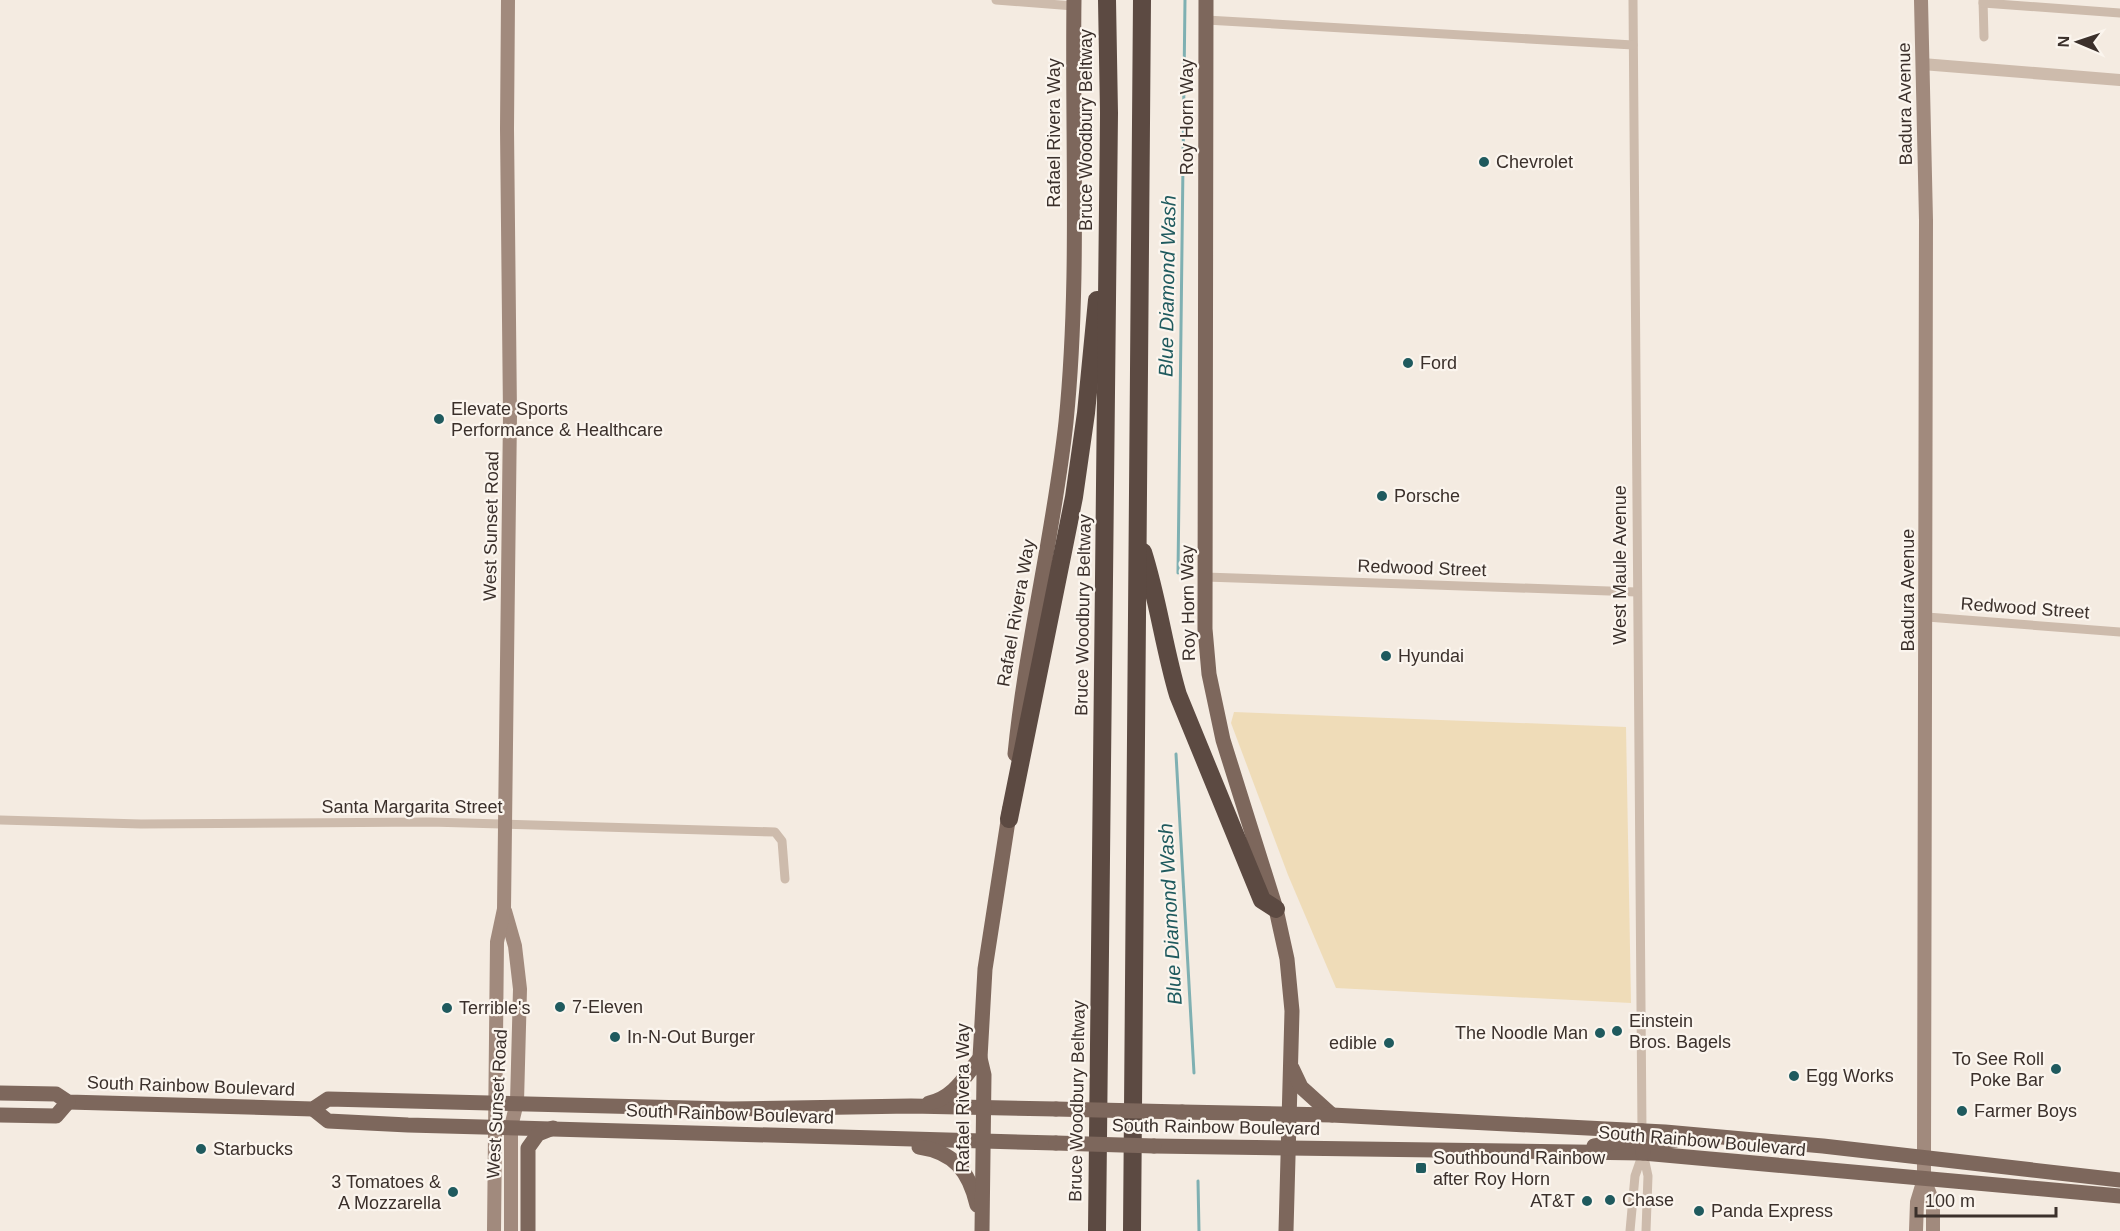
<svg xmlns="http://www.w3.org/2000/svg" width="2120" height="1231" font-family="Helvetica,sans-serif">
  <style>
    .sand { fill: #efdcb8 }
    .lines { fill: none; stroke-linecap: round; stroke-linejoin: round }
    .stream { stroke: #7fb0b2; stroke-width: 3 }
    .minor { stroke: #cdbbac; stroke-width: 9 }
    .tertiary { stroke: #cdbbac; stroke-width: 12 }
    .secondary { stroke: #a18a7d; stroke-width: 14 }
    .primary { stroke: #7d675c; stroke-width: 15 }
    .motorway { stroke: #5c4a42; stroke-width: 18 }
    .primary-bridge { stroke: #7d675c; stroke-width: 15 }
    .poi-dot { fill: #1f5a5e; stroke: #fbf5ee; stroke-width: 2 }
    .labels { text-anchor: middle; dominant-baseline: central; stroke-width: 4.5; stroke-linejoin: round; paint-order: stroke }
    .street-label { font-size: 18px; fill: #3b302b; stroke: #fbf5ee }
    .poi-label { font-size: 18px; fill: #3b302b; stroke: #fbf5ee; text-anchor: start }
    .water-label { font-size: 20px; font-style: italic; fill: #1f5a5e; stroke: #fbf5ee }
  </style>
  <rect width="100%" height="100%" fill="#f4ebe1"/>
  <path class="sand" d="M1234 712 1626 727 1631 1003 1336 988 1288 875 1231 723Z"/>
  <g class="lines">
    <g class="stream">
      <path d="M1178 573 1185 0"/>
      <path d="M1176 754 1194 1073"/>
      <path d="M1198 1181 1199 1231"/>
    </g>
    <g class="minor">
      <path d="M996 0 1074 6"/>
      <path d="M1633 0 1642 1131"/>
      <path d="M1983 0 1984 37"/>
      <path d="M1983 3 2120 13"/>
      <path d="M1206 20 1633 45"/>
      <path d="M1205 577 1637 592"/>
      <path d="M1927 617 2120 632"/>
      <path d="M0 820 141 824 430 822 775 832 782 841 785 879"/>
      <path d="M1643 1153 1648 1176 1646 1231"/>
      <path d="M1630 1231 1635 1176 1643 1153"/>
    </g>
    <path class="tertiary" d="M1922 64 2120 80"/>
    <g class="secondary">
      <path d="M505 911 515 946 520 989 517 1102 511 1127V1231"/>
      <path d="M1924 1179 1933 1202V1231"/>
      <path d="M494 1231 497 942 504 909 510 415 507 129 508 0"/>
      <path d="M1916 1231 1917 1202 1924 1179V1159L1926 220 1921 0"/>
    </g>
    <g class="primary">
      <path d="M1206 0 1205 629 1209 674 1223 740 1276 909 1287 959 1292 1011 1286 1231"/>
      <path d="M1015 754C1026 643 1054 533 1066 422 1080 282 1072 140 1074 0"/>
      <path d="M1292 1068 1301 1087 1332 1115"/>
      <path d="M0 1093 56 1094 68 1102 313 1109 328 1099 729 1109 911 1106 1056 1109"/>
      <path d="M929 1103C954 1098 965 1076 980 1058"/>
      <path d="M313 1109 328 1121 408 1125 1056 1143"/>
      <path d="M1182 1112 1332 1115 1665 1132 1823 1146 2120 1180"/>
      <path d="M0 1115 56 1116 68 1102"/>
      <path d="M1154 1146 1643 1153 2120 1196"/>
      <path d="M1594 1146 1631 1140 1637 1139 1642 1131"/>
      <path d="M919 1147C954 1152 969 1171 977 1205"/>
      <path d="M1643 1153V1146L1649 1142 1676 1140"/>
      <path d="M528 1231V1148L538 1134 553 1128"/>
      <path d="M982 1231 984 1075 980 1058 985 969 1010 808"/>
    </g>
    <g class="motorway">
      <path d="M1143 552C1158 599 1164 648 1178 695L1262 900 1276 909"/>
      <path d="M1009 819 1074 497 1086 413 1097 300"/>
      <path d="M1097 1231 1109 113 1107 0"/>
      <path d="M1132 1231 1142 0"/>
    </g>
    <g class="primary-bridge">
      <path d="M1056 1109 1182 1112"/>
      <path d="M1056 1143 1154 1146"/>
    </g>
  </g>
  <g class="poi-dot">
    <circle cx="1484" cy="162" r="6"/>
    <circle cx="1408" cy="363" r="6"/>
    <circle cx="439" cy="419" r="6"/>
    <circle cx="1382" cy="496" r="6"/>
    <circle cx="1386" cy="656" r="6"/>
    <circle cx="560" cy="1007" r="6"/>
    <circle cx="447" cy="1008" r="6"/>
    <circle cx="1617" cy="1031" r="6"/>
    <circle cx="1600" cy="1033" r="6"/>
    <circle cx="615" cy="1037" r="6"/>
    <circle cx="1389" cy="1043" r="6"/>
    <circle cx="2056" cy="1069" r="6"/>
    <circle cx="1794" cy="1076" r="6"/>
    <circle cx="1962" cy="1111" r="6"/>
    <circle cx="201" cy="1149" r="6"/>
    <rect x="1415" y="1162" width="12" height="12" rx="3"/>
    <circle cx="453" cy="1192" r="6"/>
    <circle cx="1610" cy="1200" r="6"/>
    <circle cx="1587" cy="1201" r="6"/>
    <circle cx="1699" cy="1211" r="6"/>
  </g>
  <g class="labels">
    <g class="street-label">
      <text transform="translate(1905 104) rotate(-91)">Badura Avenue</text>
      <text transform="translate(1187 117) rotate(-90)">Roy Horn Way</text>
      <text transform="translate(1086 130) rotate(-90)">Bruce Woodbury Beltway</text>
      <text transform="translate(1054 133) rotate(-90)">Rafael Rivera Way</text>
      <text transform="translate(491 526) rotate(-89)">West Sunset Road</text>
      <text transform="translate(1620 565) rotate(-90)">West Maule Avenue</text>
      <text transform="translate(1422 568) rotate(2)">Redwood Street</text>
      <text transform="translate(1908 590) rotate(-90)">Badura Avenue</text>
      <text transform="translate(1188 603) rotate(-91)">Roy Horn Way</text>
      <text transform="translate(2025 608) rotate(4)">Redwood Street</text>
      <text transform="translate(1016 613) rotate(-80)">Rafael Rivera Way</text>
      <text transform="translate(1083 615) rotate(-89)">Bruce Woodbury Beltway</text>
      <text x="412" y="807">Santa Margarita Street</text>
      <text transform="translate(191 1086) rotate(2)">South Rainbow Boulevard</text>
      <text transform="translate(963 1098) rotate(-90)">Rafael Rivera Way</text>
      <text transform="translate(1077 1101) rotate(-89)">Bruce Woodbury Beltway</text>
      <text transform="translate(497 1104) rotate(-87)">West Sunset Road</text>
      <text transform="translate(730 1114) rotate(2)">South Rainbow Boulevard</text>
      <text transform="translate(1216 1127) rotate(1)">South Rainbow Boulevard</text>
      <text transform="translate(1702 1141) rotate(5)">South Rainbow Boulevard</text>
    </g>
    <g class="poi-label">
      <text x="1496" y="162">Chevrolet</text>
      <text x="1420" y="363">Ford</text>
      <text x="451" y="409">Elevate Sports<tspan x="451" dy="21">Performance &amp; Healthcare</tspan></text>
      <text x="1394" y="496">Porsche</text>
      <text x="1398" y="656">Hyundai</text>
      <text x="572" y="1007">7-Eleven</text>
      <text x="459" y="1008">Terrible's</text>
      <text x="1629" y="1021">Einstein<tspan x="1629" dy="21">Bros. Bagels</tspan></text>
      <text x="1588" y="1033" text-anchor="end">The Noodle Man</text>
      <text x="627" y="1037">In-N-Out Burger</text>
      <text x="1377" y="1043" text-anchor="end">edible</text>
      <text x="2044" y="1059" text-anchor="end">To See Roll<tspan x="2044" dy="21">Poke Bar</tspan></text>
      <text x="1806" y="1076">Egg Works</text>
      <text x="1974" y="1111">Farmer Boys</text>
      <text x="213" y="1149">Starbucks</text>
      <text x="1433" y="1158">Southbound Rainbow<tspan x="1433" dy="21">after Roy Horn</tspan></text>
      <text x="441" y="1182" text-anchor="end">3 Tomatoes &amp;<tspan x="441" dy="21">A Mozzarella</tspan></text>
      <text x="1622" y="1200">Chase</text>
      <text x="1575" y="1201" text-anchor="end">AT&amp;T</text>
      <text x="1711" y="1211">Panda Express</text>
    </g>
    <g class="water-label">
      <text transform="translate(1167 286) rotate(-89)">Blue Diamond Wash</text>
      <text transform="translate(1170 914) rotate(-93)">Blue Diamond Wash</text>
    </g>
  </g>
  <g transform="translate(2078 42) rotate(272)" stroke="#fbf5ee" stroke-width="4.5" paint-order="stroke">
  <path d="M0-4.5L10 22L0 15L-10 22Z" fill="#3b302b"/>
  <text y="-9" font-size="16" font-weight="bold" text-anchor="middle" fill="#3b302b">N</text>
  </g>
  <path d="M1916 1207v9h140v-9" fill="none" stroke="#3b302b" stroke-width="3"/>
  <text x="1925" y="1207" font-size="18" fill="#3b302b" stroke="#fbf5ee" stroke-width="4.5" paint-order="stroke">100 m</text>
</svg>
